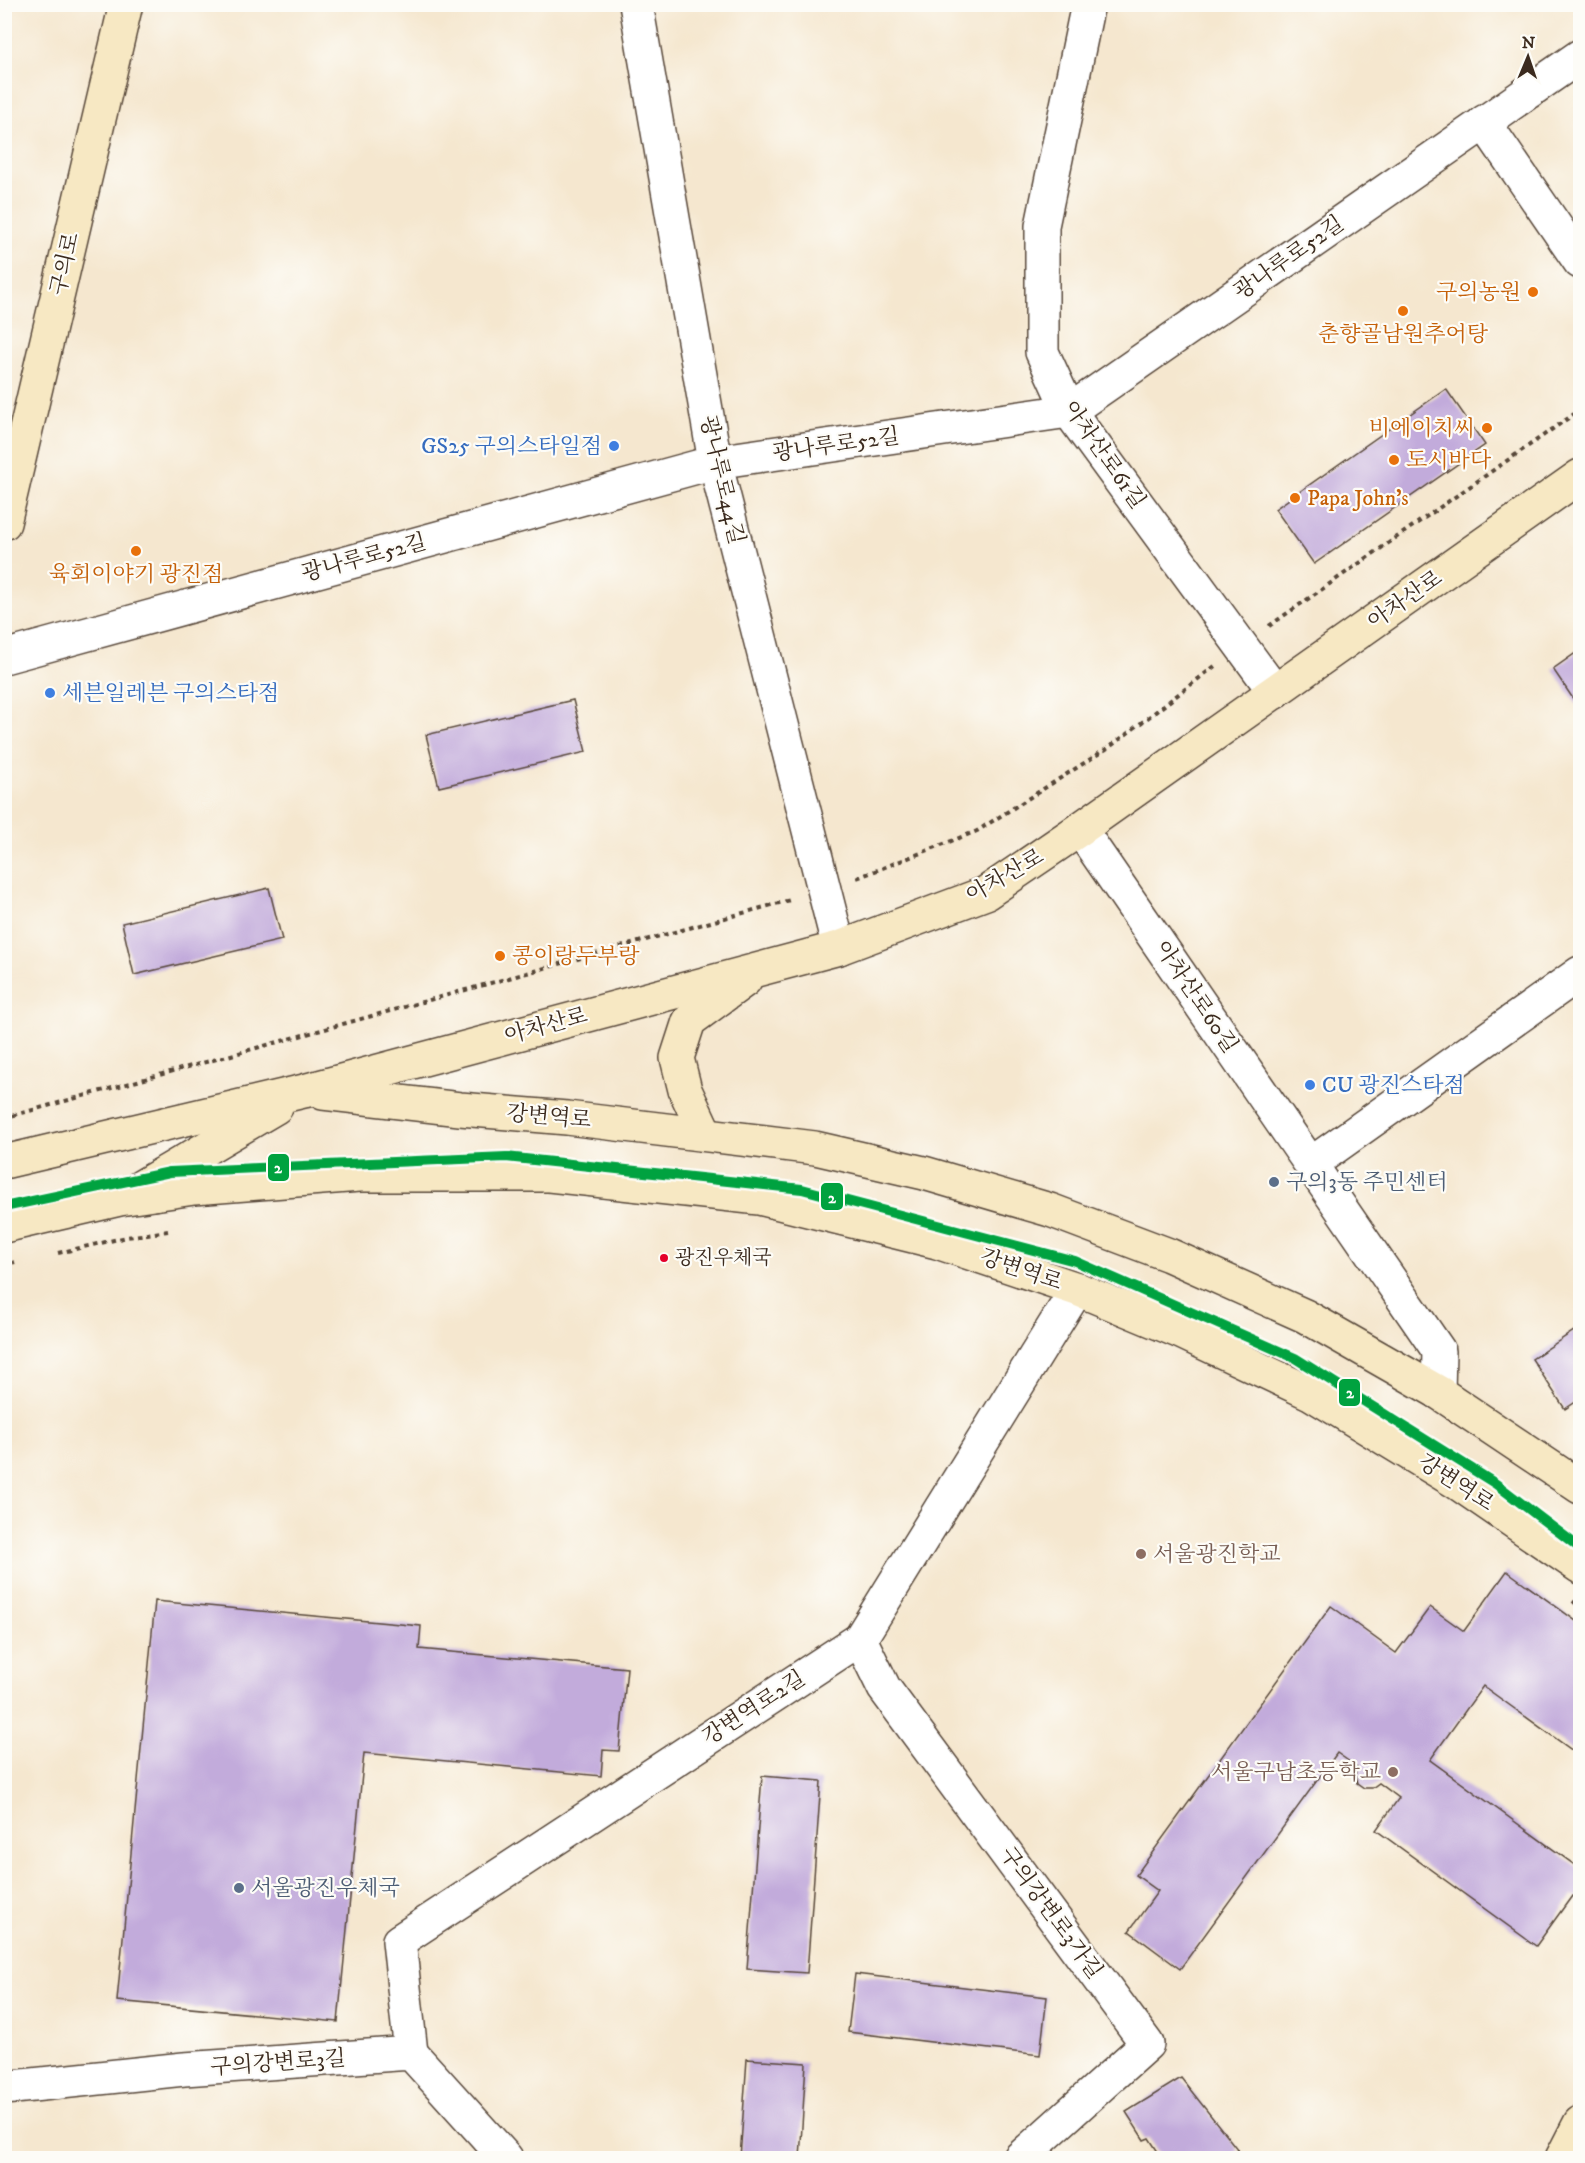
<svg xmlns="http://www.w3.org/2000/svg" width="1585" height="2163" font-family="'IM FELL DW Pica','Noto Serif KR',serif">
  <style>
    .building { fill: #c2abdb }
    .lines { fill: none; stroke-linecap: round; stroke-linejoin: round }
    .street-casing { stroke: #574639; stroke-width: 36 }
    .secondary-casing { stroke: #574639; stroke-width: 36 }
    .path { stroke: #574639; stroke-width: 4; stroke-dasharray: 4.5 4.5; stroke-linecap: butt }
    .street { stroke: #fff; stroke-width: 33 }
    .secondary { stroke: #f7e8c3; stroke-width: 33 }
    .metro-1-casing { stroke: #fdfcf7; stroke-width: 15 }
    .metro-1 { stroke: #00a23f; stroke-width: 10 }
    .food-dot { fill: #e8710a; stroke: #fdfcf7; stroke-width: 2 }
    .shop-dot { fill: #3f7fe0; stroke: #fdfcf7; stroke-width: 2 }
    .service-dot { fill: #5c6f8a; stroke: #fdfcf7; stroke-width: 2 }
    .bus-dot { fill: #e4002b; stroke: #fdfcf7; stroke-width: 2 }
    .education-dot { fill: #8d6e63; stroke: #fdfcf7; stroke-width: 2 }
    .labels { text-anchor: middle; dominant-baseline: central; stroke-width: 4.5; stroke-linejoin: round; paint-order: stroke }
    .bus-label { font-size: 20px; fill: #3b2a1e; stroke: #fdfcf7; text-anchor: start }
    .street-label { font-size: 22px; fill: #3b2a1e; stroke: #fdfcf7 }
    .food-label { font-size: 22px; fill: #c56008; stroke: #fdfcf7; text-anchor: start }
    .shop-label { font-size: 22px; fill: #366cbe; stroke: #fdfcf7; text-anchor: start }
    .service-label { font-size: 22px; fill: #4e5e75; stroke: #fdfcf7; text-anchor: start }
    .education-label { font-size: 22px; fill: #785e54; stroke: #fdfcf7; text-anchor: start }
    .line-badge { stroke: #fdfcf7; stroke-width: 2 }
    .badge-label { font-size: 16px; text-anchor: middle; font-weight: bold; fill: #fff }
  </style>
  <rect width="100%" height="100%" fill="#fdfcf7"/>
  <filter id="ink" filterUnits="userSpaceOnUse"><feTurbulence type="fractalNoise" baseFrequency=".0167" numOctaves="2"/><feDisplacementMap in="SourceGraphic" scale="12" xChannelSelector="R" yChannelSelector="G"/><feConvolveMatrix kernelMatrix="1 2 1 2 8 2 1 2 1" color-interpolation-filters="sRGB"/></filter>
  <filter id="wash" filterUnits="userSpaceOnUse"><feTurbulence type="fractalNoise" baseFrequency=".008" numOctaves="4" result="noise"/><feDisplacementMap in="SourceGraphic" scale="24" xChannelSelector="R" yChannelSelector="G"/><feGaussianBlur stdDeviation="1.35" result="paint"/><feColorMatrix in="noise" values="0 0 0 0 0 0 0 0 0 0 0 0 0 0 0 0 0 1.4 0 .05"/><feComposite in="paint" operator="in"/></filter>
  <g filter="url(#wash)">
    <rect width="100%" height="100%" fill="#f5e7cf"/>
    <g id="blocks">
      <g class="building">
        <path d="M1446 389 1485 445 1314 564 1275 509Z"/>
        <path d="M1580 650V709L1553 669Z"/>
        <path d="M573 700 586 752 439 787 426 735Z"/>
        <path d="M269 888 282 940 134 975 122 923Z"/>
        <path d="M1580 1327V1399L1565 1409 1532 1359Z"/>
        <path d="M1507 1571 1580 1624V1756L1483 1686 1430 1760 1580 1869V1899L1572 1896 1536 1946 1376 1830 1399 1798 1379 1783 1372 1788H1364L1357 1783 1355 1775 1357 1767 1337 1753 1180 1969 1129 1931 1158 1891 1136 1875 1331 1606 1396 1653 1430 1607 1464 1631Z"/>
        <path d="M155 1601 421 1626 419 1649 627 1668 619 1751 603 1750 601 1776 364 1753 338 2022 117 2001Z"/>
        <path d="M762 1776 821 1781 807 1973 747 1969Z"/>
        <path d="M855 1974 1047 1997 1040 2055 848 2032Z"/>
        <path d="M747 2059 806 2063 800 2158H740Z"/>
        <path d="M1181 2078 1238 2150 1227 2158H1162L1149 2138 1144 2140 1126 2112Z"/>
      </g>
    </g>
  </g>
  <g filter="url(#ink)">
    <use href="#blocks" fill-opacity="0" stroke="#574639" stroke-width="1.5"/>
    <g class="lines">
      <defs>
        <g id="street">
          <path d="M636 4 715 462 839 948"/>
          <path d="M1088 4 1042 226V352L1069 411 1275 692"/>
          <path d="M1484 122 1580 262"/>
          <path d="M4 657 715 462 1069 411 1580 56"/>
          <path d="M1080 829 1439 1351 1438 1392"/>
          <path d="M1311 1164 1580 973"/>
          <path d="M860 1639 884 1688 1147 2044 1020 2158"/>
          <path d="M411 2053 399 1941 860 1639 1077 1289"/>
          <path d="M4 2088 184 2069 411 2053 506 2158"/>
        </g>
        <g id="secondary">
          <path d="M4 523 126 4"/>
          <path d="M323 1093 460 1109 567 1118 815 1148 924 1173 1050 1210 1169 1255 1305 1316 1438 1392 1580 1487"/>
          <path d="M705 1133 685 1090 677 1058 689 1021 745 980"/>
          <path d="M4 1162 304 1091 839 948 986 893 1080 829 1580 476"/>
          <path d="M134 1191 276 1107"/>
          <path d="M4 1226 120 1199 194 1188 360 1175H549L759 1198 937 1242 1077 1289 1183 1333 1310 1393 1456 1482 1580 1567"/>
          <path d="M1562 2158 1580 2123"/>
        </g>
      </defs>
      <use href="#street" class="street-casing"/>
      <use href="#secondary" class="secondary-casing"/>
      <g class="path">
        <path d="M1269 626 1580 410"/>
        <path d="M857 878 977 831 1111 746 1215 666"/>
        <path d="M4 1118 790 900"/>
        <path d="M58 1253 127 1237 168 1231"/>
        <path d="M4 1265 15 1262"/>
        <path d="M1573 1601 1580 1607"/>
      </g>
      <use href="#street" class="street"/>
      <use href="#secondary" class="secondary"/>
      <defs>
        <path id="metro-1" d="M4 1207 170 1172 506 1157 802 1189 1075 1261 1295 1358 1496 1484 1580 1548"/>
      </defs>
      <use href="#metro-1" class="metro-1-casing"/>
      <use href="#metro-1" class="metro-1"/>
    </g>
  </g>
  <g class="food-dot">
    <circle cx="1533" cy="292" r="6"/>
    <circle cx="1403" cy="311" r="6"/>
    <circle cx="1487" cy="428" r="6"/>
    <circle cx="1394" cy="460" r="6"/>
    <circle cx="1295" cy="498" r="6"/>
    <circle cx="136" cy="551" r="6"/>
    <circle cx="500" cy="956" r="6"/>
  </g>
  <g class="shop-dot">
    <circle cx="614" cy="446" r="6"/>
    <circle cx="50" cy="693" r="6"/>
    <circle cx="1310" cy="1085" r="6"/>
  </g>
  <g class="service-dot">
    <circle cx="1274" cy="1182" r="6"/>
    <circle cx="239" cy="1888" r="6"/>
  </g>
  <circle class="bus-dot" cx="664" cy="1258" r="5"/>
  <g class="education-dot">
    <circle cx="1141" cy="1554" r="6"/>
    <circle cx="1393" cy="1772" r="6"/>
  </g>
  <g class="labels">
    <g class="bus-label">
      <text x="675" y="1258">광진우체국</text>
    </g>
    <g class="street-label">
      <text transform="translate(1289 258) rotate(-35)">광나루로52길</text>
      <text transform="translate(65 264) rotate(-77)">구의로</text>
      <text transform="translate(836 445) rotate(-8)">광나루로52길</text>
      <text transform="translate(1104 455) rotate(55)">아차산로61길</text>
      <text transform="translate(722 480) rotate(77)">광나루로44길</text>
      <text transform="translate(364 558) rotate(-15)">광나루로52길</text>
      <text transform="translate(1405 600) rotate(-35)">아차산로</text>
      <text transform="translate(1005 876) rotate(-30)">아차산로</text>
      <text transform="translate(1196 997) rotate(56)">아차산로60길</text>
      <text transform="translate(546 1026) rotate(-15)">아차산로</text>
      <text transform="translate(549 1117) rotate(5)">강변역로</text>
      <text transform="translate(1021 1270) rotate(19)">강변역로</text>
      <text transform="translate(1456 1483) rotate(33)">강변역로</text>
      <text transform="translate(754 1708) rotate(-33)">강변역로2길</text>
      <text transform="translate(1051 1913) rotate(54)">구의강변로3가길</text>
      <text transform="translate(278 2063) rotate(-4)">구의강변로3길</text>
    </g>
    <g class="food-label">
      <text x="1521" y="292" text-anchor="end">구의농원</text>
      <text x="1403" y="334" text-anchor="middle">춘향골남원추어탕</text>
      <text x="1475" y="428" text-anchor="end">비에이치씨</text>
      <text x="1406" y="460">도시바다</text>
      <text x="1307" y="498">Papa John's</text>
      <text x="136" y="574" text-anchor="middle">육회이야기 광진점</text>
      <text x="512" y="956">콩이랑두부랑</text>
    </g>
    <g class="shop-label">
      <text x="602" y="446" text-anchor="end">GS25 구의스타일점</text>
      <text x="62" y="693">세븐일레븐 구의스타점</text>
      <text x="1322" y="1085">CU 광진스타점</text>
    </g>
    <g class="service-label">
      <text x="1286" y="1182">구의3동 주민센터</text>
      <text x="251" y="1888">서울광진우체국</text>
    </g>
    <g class="education-label">
      <text x="1153" y="1554">서울광진학교</text>
      <text x="1381" y="1772" text-anchor="end">서울구남초등학교</text>
    </g>
  </g>
  <g class="line-badge">
    <rect x="267" y="1153" width="23" height="29" rx="6" fill="#00a23f"/>
    <rect x="820" y="1182" width="24" height="29" rx="6" fill="#00a23f"/>
    <rect x="1338" y="1378" width="23" height="29" rx="6" fill="#00a23f"/>
  </g>
  <g class="badge-label">
    <text x="278" y="1173">2</text>
    <text x="832" y="1203">2</text>
    <text x="1350" y="1398">2</text>
  </g>
  <rect width="1585" height="2163" fill="none" stroke="#fdfcf7" stroke-width="24"/>
  <g transform="translate(1528 57) rotate(2)" stroke="#fdfcf7" stroke-width="4.5" paint-order="stroke">
  <path d="M0-4.5L10 22L0 15L-10 22Z" fill="#3b2a1e"/>
  <text y="-9" font-size="16" font-weight="bold" text-anchor="middle" fill="#3b2a1e">N</text>
  </g>
</svg>
